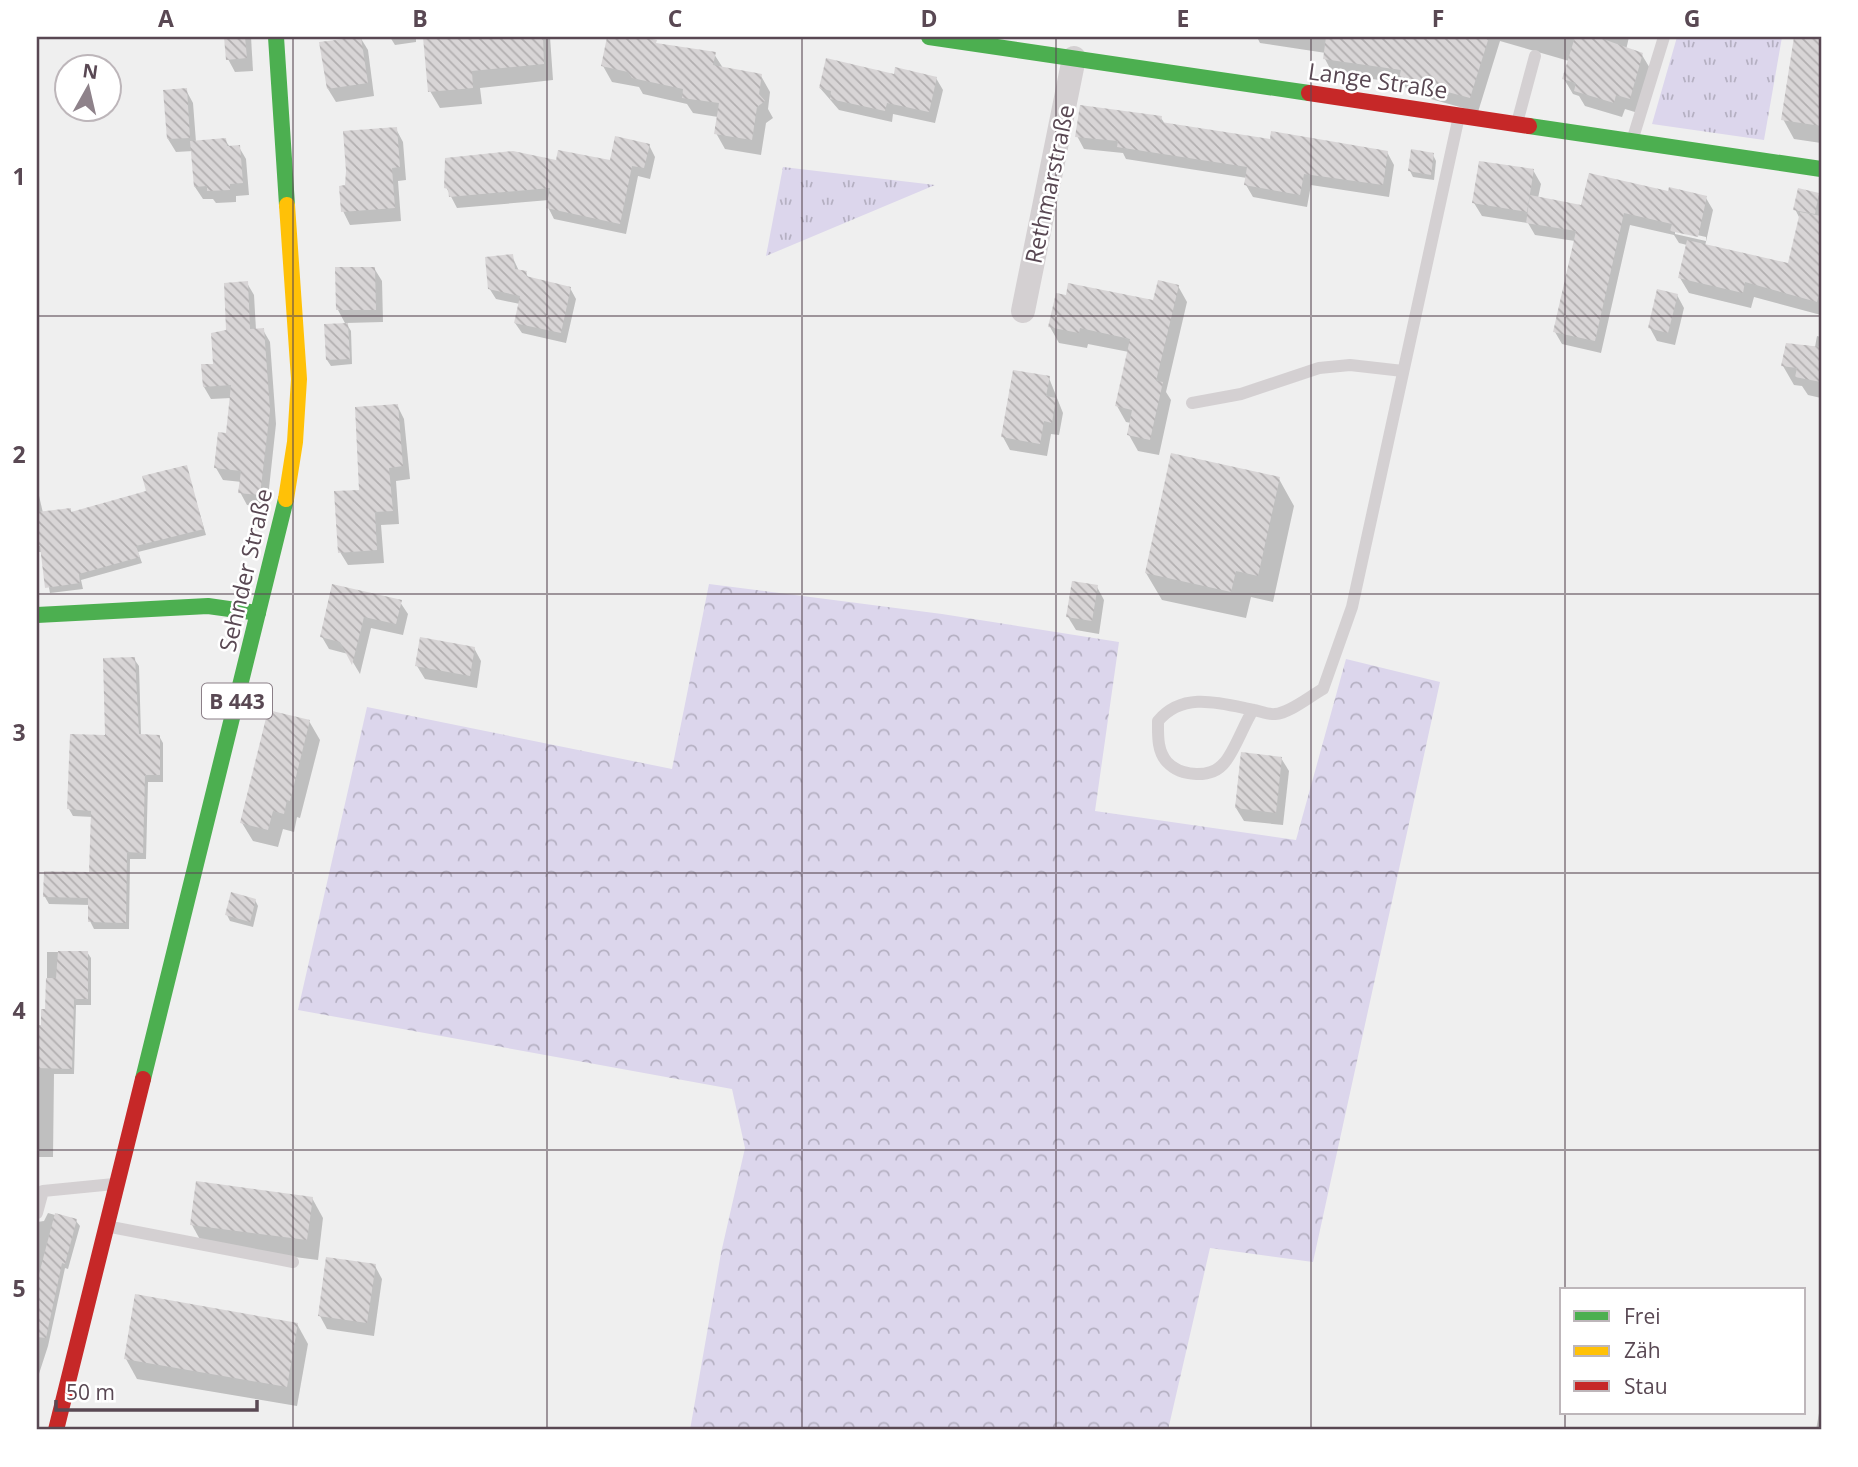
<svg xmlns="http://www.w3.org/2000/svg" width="1858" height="1467" font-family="'Open Sans',sans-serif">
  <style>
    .grass { fill: url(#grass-tufts) }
    .forest { fill: url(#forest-crowns) }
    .shadow { fill: #0003; fill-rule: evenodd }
    .building { fill: url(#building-back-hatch) }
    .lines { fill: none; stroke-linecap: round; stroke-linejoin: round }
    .lane { stroke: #d4d0d2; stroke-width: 12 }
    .street { stroke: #d4d0d2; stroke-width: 24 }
    .fast { stroke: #4caf50; stroke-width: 16 }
    .slow { stroke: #ffc107; stroke-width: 16 }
    .jam { stroke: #c62828; stroke-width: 16 }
    .grid { fill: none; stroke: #594853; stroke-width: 2; stroke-opacity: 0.55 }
    .labels { text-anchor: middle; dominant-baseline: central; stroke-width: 5; stroke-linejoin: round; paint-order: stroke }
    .shield { fill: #fff; stroke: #8b7f87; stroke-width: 2 }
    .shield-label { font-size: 21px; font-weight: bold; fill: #594853 }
    .street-label { font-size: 23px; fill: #594853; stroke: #fff }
    .neatline { fill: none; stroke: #594853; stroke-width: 2.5 }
    .grid-label { font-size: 23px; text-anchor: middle; font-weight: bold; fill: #594853 }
  </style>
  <defs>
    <pattern id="grass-tufts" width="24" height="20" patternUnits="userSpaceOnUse" patternTransform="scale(1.75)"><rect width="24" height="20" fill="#dcd6ec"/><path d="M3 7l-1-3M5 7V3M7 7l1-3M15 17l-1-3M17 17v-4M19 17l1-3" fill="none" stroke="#b5b0c2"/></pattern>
    <pattern id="forest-crowns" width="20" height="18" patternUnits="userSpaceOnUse" patternTransform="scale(1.75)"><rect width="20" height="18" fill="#dcd6ec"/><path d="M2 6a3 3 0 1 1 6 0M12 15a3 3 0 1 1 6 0" fill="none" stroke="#b5b0c2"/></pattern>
    <pattern id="building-back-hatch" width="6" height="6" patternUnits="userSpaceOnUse" patternTransform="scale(1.75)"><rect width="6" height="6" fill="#d8d5d6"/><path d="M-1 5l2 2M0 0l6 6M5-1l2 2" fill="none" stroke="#b2afb0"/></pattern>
  </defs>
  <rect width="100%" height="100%" fill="#efefef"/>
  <g class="grass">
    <path d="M1677 37H1782L1764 140 1652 124Z"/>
    <path d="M783 167 935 185 766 256Z"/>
  </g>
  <path class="forest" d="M709 584 942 614 1119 642 1095 811 1296 840 1346 659 1440 682 1313 1262 1210 1248 1168 1430H690L721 1253 745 1148 732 1089 298 1010 367 707 672 769Z"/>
  <g class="shadow">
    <path d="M226 37H251L253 71 235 72 228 59Z"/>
    <path d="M360 37 368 50 374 96 336 102 328 89Z"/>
    <path d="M390 37H416V42L395 45Z"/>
    <path d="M432 37H550L553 80 480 88 482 104 440 108 430 91 426 44Z"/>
    <path d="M609 37H642L658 45 714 54 723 68 761 76 770 92 768 109 773 118 766 123 761 155 725 149 716 133 718 117 693 113 687 104 643 94 639 87 612 82 603 66Z"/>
    <path d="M1257 37H1395L1399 44 1434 60 1441 37H1629L1626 50 1642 55 1651 70 1638 113 1625 109 1622 117 1585 106 1579 96 1573 94 1564 79 1569 61 1500 41 1478 112 1409 93 1403 83 1333 74 1325 59 1326 53 1260 43Z"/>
    <path d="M1796 37H1821V143L1794 139 1783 119Z"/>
    <path d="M895 76 936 78 943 90 935 123 893 114 892 122 839 110 820 88Z"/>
    <path d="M186 90 193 103 196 142 225 140 230 147H239L246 159 249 195 236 196V202L216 203 213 199H203L195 187 193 151 176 152 168 139Z"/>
    <path d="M1161 118 1165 124 1271 141 1387 152 1394 165 1389 197 1311 185 1307 207 1253 197 1246 185 1247 178 1126 159 1123 153 1084 149 1077 136Z"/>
    <path d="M396 129 403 142 406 180 398 181 401 221 350 225 343 211 347 187Z"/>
    <path d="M649 145 655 157 650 179 638 176 626 234 554 219 548 207 549 200 457 208 446 187 557 162H611Z"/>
    <path d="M1433 155 1436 161 1434 180 1413 177 1410 171Z"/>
    <path d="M1533 170 1541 184 1538 198 1583 207 1669 193 1706 198 1713 210 1705 246 1789 265 1800 219 1795 209 1818 194 1821 200V315L1754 297 1751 308 1689 293 1680 278 1687 245 1679 243 1674 235 1630 225 1601 353 1562 344 1555 332 1575 241 1535 235 1528 223 1482 216 1474 203ZM1675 230 1706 237V241L1675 234Z"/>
    <path d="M512 256 519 271 526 273 529 279 570 288 576 299 566 343 522 333 515 323 520 304 496 299 489 288Z"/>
    <path d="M374 268 382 281 383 322 346 323 351 331 352 364 331 366 327 360 346 325 338 310Z"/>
    <path d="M247 283 254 295 256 330H263L270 342 276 424 267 507 247 505 240 492 242 482 223 480 216 468 227 435 231 398 211 399 204 387Z"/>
    <path d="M1178 286 1187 302 1166 392 1171 400 1159 455 1138 451 1129 435 1131 423 1126 422 1117 406 1129 352 1088 344 1087 348 1059 343 1050 327 1154 303Z"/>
    <path d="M1677 295 1684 308 1675 345 1657 341 1650 328Z"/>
    <path d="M1817 336 1821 337V398L1808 395 1802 386 1794 385 1783 366 1804 345 1815 347Z"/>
    <path d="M1049 378 1063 413 1059 435 1051 434 1047 456 1010 450 1003 437Z"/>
    <path d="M397 405 404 419 410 479 396 481 399 524 381 525 384 563 348 565 340 552Z"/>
    <path d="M186 467 206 535 138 552 142 563 81 580 83 589 50 593 42 552H37V487L43 513 70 509 72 513 148 492Z"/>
    <path d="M1279 479 1294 506 1273 602 1251 597 1246 618 1162 600 1146 573Z"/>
    <path d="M334 586 400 602 408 614 403 635 371 628 360 674 348 654 329 649 322 637Z"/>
    <path d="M1097 587 1104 600 1099 634 1076 630 1068 617Z"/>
    <path d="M474 648 481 661 477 688 425 679 417 666Z"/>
    <path d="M134 659 139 666 141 736H159L163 743V782H148L146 859H130L129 929H94L90 921V905L49 904 45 897 91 874 93 817 73 816 69 809 107 736Z"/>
    <path d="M309 721 320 740 300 818 297 817 294 832 283 829 278 847 253 841 242 823Z"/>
    <path d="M1281 758 1289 771 1283 825 1244 821 1236 808Z"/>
    <path d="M255 900 258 906 253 927 230 921 227 915Z"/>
    <path d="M37 947 38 949V973H37Z"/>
    <path d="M47 952H87L91 958V1005H76L74 1074H54L53 1157H37V1049L47 1011Z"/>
    <path d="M312 1198 323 1218 318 1260 203 1245 192 1225Z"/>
    <path d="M48 1213 76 1221 80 1226 68 1269 65 1268 48 1346 37 1380V1222L44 1221Z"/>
    <path d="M375 1266 382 1279 374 1336 327 1329 320 1316Z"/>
    <path d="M297 1324 308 1344 297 1406 137 1379 126 1359Z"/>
    <path d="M1821 1402V1430H1816Z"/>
  </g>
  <g class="building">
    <path d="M224 37H245L247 58 226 60Z"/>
    <path d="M361 37 368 83 327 89 319 42Z"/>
    <path d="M423 37H543L544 64 472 71 473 88 428 92Z"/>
    <path d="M607 37H643L657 40 656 43 716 52 713 65 762 74 759 94 765 101 757 107 752 140 714 134 719 103 682 98 683 89 632 78 628 72 601 66Z"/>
    <path d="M1326 37H1489L1470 98 1399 79 1401 70 1323 59Z"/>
    <path d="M1575 37H1597L1643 53 1630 99 1616 95 1614 103 1574 91 1576 83 1562 79Z"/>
    <path d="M1794 37H1821V126L1781 120Z"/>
    <path d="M826 58 894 74 895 67 937 77 929 112 887 103 885 111 830 99 831 91 819 88Z"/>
    <path d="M187 88 190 138 167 139 163 90Z"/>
    <path d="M1080 105 1162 116 1161 122 1270 139 1271 131 1388 151 1383 185 1304 174 1300 195 1244 185 1247 167 1117 147 1118 141 1075 137Z"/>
    <path d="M397 127 400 167 392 168 395 208 341 212 339 186 345 185 346 171 343 131Z"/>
    <path d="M615 136 650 144 644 168 632 166 620 224 546 208 550 188 449 197 448 189 444 188 445 158 513 151 556 160 558 150 610 160Z"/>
    <path d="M226 138 227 146 240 145 243 183 230 184V190L207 191V186L194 187 190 141Z"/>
    <path d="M1411 149 1434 153 1431 175 1408 171Z"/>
    <path d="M1479 161 1534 169 1527 212 1472 203Z"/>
    <path d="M1589 173 1668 191 1669 187 1707 196 1698 237 1670 231 1672 224 1624 213 1595 341 1553 332 1576 231 1526 223 1530 195 1581 205Z"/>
    <path d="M1798 188 1819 193 1815 214 1793 210Z"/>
    <path d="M1800 212 1821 216V286L1817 302 1745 282 1743 293 1678 278 1687 240 1788 263Z"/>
    <path d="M513 254 515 269 527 271 526 276 571 287 561 333 514 323 520 296 488 289 485 257Z"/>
    <path d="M335 267H375L376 310H336Z"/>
    <path d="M1158 280 1179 285 1156 381 1163 382 1150 440 1127 435 1132 410 1115 406 1130 339 1080 328 1079 333 1048 327 1056 293 1066 295 1068 283 1153 300Z"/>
    <path d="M248 281 250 329 264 328 270 410 260 495 238 493 241 471 214 468 218 432 226 433 231 385 203 387 201 364H213L211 333 226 330 224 283Z"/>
    <path d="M1657 289 1678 294 1668 333 1648 328Z"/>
    <path d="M348 323 350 359 326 360 324 324Z"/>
    <path d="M1786 343 1821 347V382L1795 377 1797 368 1781 366Z"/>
    <path d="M1013 370 1050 376 1046 396 1056 398 1052 423 1044 421 1040 444 1001 437Z"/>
    <path d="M398 404 403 466 389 468 393 511 375 512 377 550 338 553 334 491 359 490 355 407Z"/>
    <path d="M1171 453 1280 477 1258 576 1236 571 1231 592 1145 573Z"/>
    <path d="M187 465 204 529 136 546 140 557 79 574 80 583 45 588 40 546H37V512L71 508V512L146 491 142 476Z"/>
    <path d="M1072 581 1098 585 1092 621 1066 617Z"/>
    <path d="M332 584 402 600 396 624 364 617 352 665 340 642 320 637Z"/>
    <path d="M420 637 475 647 470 676 415 666Z"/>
    <path d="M135 657 139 734 160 735V775H145L143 853 127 852 126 923 88 922V898L43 897 44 871 89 872 91 811 67 809 70 734 105 735 103 658Z"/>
    <path d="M268 710 310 720 290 801 287 800 284 814 273 811 268 830 240 823Z"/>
    <path d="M1241 752 1282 757 1276 813 1235 808Z"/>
    <path d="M231 892 256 899 250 922 225 915Z"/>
    <path d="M58 951H88V999H74L72 1069 37 1068V1025H41V1009H45L46 978H56Z"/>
    <path d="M196 1181 313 1197 307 1240 190 1225Z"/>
    <path d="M55 1213 77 1219 65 1264 62 1263 46 1338 37 1337V1282Z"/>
    <path d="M326 1257 376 1264 367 1323 318 1316Z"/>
    <path d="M135 1294 298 1323 287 1387 124 1359Z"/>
  </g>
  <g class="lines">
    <g class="lane">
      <path d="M1517 123 1535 56"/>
      <path d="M1632 141 1664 37"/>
      <path d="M1192 403 1241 394 1319 368 1350 365 1403 371"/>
      <path d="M1253 710C1244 724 1235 750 1225 762 1212 779 1181 777 1167 762 1157 751 1158 735 1158 721 1183 691 1220 703 1254 710 1260 711 1269 715 1275 714 1290 713 1310 696 1323 689L1352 607 1459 116"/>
      <path d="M37 1213 43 1191 114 1184"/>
      <path d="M111 1227 293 1262"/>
    </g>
    <path class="street" d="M1023 311 1074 58"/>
    <g class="fast">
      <path d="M276 37 287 205"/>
      <path d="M929 37 1309 93"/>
      <path d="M1529 126 1821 169"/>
      <path d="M37 615 208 606 258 613"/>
      <path d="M143 1079 286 499"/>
    </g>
    <path class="slow" d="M286 499 295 442 299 379 287 205"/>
    <g class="jam">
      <path d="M1309 93 1529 126"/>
      <path d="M56 1430 143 1079"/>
    </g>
  </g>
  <path class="grid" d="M293 37V1430M547 37V1430M802 37V1430M1056 37V1430M1311 37V1430M1565 37V1290M37 316H1821M37 594H1821M37 873H1821M37 1150H1821M1565 1413V1430"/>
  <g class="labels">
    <rect class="shield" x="202" y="683.5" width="70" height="35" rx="5"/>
    <g class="shield-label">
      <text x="237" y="701">B 443</text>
    </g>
    <g class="street-label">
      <text transform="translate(1378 80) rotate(8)">Lange Straße</text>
      <text transform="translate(1049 184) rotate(-78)">Rethmarstraße</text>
      <text transform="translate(245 570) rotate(-77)">Sehnder Straße</text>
    </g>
  </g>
  <rect width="1858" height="1467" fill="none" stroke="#ffffff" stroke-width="77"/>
  <rect x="1560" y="1288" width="245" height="126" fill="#ffffff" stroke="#bdb6ba" stroke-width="2"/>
  <rect x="1574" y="1311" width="35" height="10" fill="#4caf50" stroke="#bdb6ba" stroke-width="2"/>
  <text x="1624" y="1324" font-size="21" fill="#594853">Frei</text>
  <rect x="1574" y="1346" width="35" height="10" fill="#ffc107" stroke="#bdb6ba" stroke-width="2"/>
  <text x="1624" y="1358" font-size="21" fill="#594853">Zäh</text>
  <rect x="1574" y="1381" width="35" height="10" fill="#c62828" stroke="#bdb6ba" stroke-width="2"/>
  <text x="1624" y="1394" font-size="21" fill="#594853">Stau</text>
  <g transform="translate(88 88) rotate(8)"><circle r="33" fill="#ffffff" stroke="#bdb6ba" stroke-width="2"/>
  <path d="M0-5L12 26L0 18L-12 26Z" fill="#8e828a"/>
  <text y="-10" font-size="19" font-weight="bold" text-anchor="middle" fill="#594853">N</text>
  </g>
  <path d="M56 1400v10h201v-10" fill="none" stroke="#594853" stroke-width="3.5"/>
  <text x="66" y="1400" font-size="21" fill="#594853" stroke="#ffffff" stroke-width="5" paint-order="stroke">50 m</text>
  <rect x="38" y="38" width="1782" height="1390" class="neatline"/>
  <g class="grid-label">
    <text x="166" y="27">A</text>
    <text x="420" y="27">B</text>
    <text x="675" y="27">C</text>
    <text x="929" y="27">D</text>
    <text x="1183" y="27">E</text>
    <text x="1438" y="27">F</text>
    <text x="1692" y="27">G</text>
    <text x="19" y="185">1</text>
    <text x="19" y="463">2</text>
    <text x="19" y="741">3</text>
    <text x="19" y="1019">4</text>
    <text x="19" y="1297">5</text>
  </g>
</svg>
